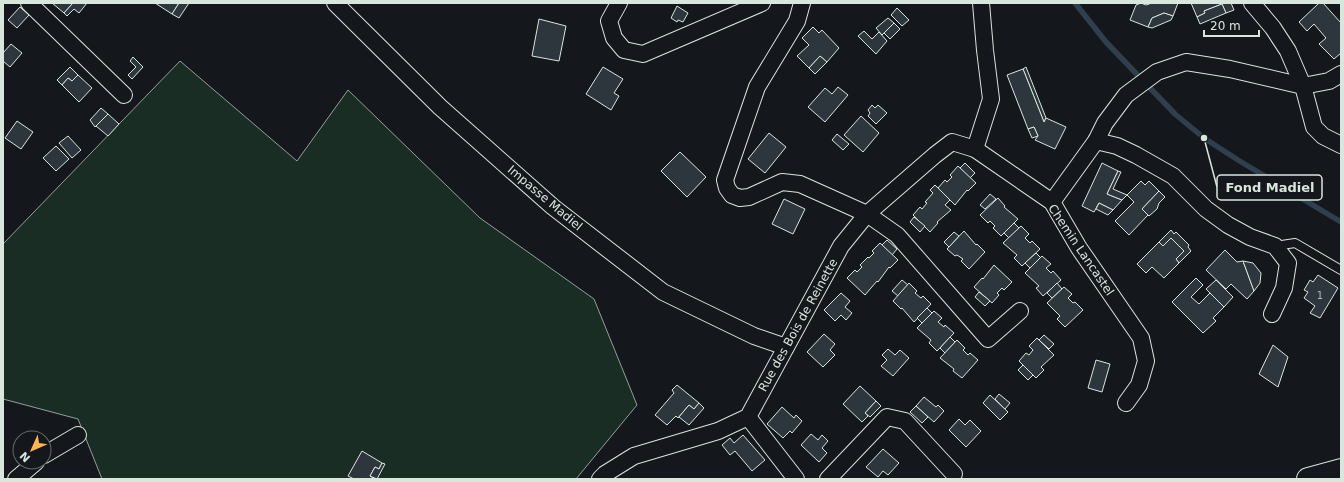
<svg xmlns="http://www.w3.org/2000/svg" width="1344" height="482" font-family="'DejaVu Sans',sans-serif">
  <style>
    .green { fill: #1a2d24; stroke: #939e99 }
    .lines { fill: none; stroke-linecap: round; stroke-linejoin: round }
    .stream { stroke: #2f3f4d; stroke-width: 5.5 }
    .building { fill: #2c363c; stroke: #d8e6dc }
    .service-casing { stroke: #d8e6dc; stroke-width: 10 }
    .minor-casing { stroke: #d8e6dc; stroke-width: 18 }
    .trunk-casing { stroke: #d8e6dc; stroke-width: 24 }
    .service { stroke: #14181c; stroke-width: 8 }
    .minor { stroke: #14181c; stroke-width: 16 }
    .trunk { stroke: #14181c; stroke-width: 22 }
    .labels { text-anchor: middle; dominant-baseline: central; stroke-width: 3; stroke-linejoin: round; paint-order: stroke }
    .number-label { font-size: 10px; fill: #adbab4 }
    .street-label { font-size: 12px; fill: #d8e6dc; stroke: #14181c }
    .leader { fill: none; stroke: #d8e6dc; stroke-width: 1.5 }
    .callout-dot { fill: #d8e6dc; stroke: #14181c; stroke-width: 1.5 }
    .callout { fill: #14181c; stroke: #d8e6dc; stroke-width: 1.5 }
    .callout-label { font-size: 13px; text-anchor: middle; font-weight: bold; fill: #d8e6dc }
  </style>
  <rect width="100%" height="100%" fill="#14181c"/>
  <path class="green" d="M180 61 297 161 348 90 480 218 594 299 637 405 576 479H102L78 419 3 399V244Z"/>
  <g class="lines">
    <path class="stream" d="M1075 3 1106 42 1175 114 1204 138 1238 160 1341 222"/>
  </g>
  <g class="building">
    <path d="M52 3H73L64 13Z"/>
    <path d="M73 3H87L79 13 74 9 67 16 64 13Z"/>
    <path d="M155 3H179L172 14Z"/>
    <path d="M179 3H189L179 18 172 14Z"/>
    <path d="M1141 3 1146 5 1152 3H1178L1173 16 1164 13 1152 18 1148 27 1130 20 1136 5Z"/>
    <path d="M1191 3H1231L1234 10 1226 13 1222 4 1204 11 1205 13 1197 17Z"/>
    <path d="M1319 3H1323L1341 23V53L1334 59 1319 44 1326 38 1314 24 1307 31 1299 22Z"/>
    <path d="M1222 4 1226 13 1200 24 1197 17 1205 13 1204 11Z"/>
    <path d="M677 6 688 13 683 22 678 20 677 22 671 18Z"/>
    <path d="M20 7 29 15 17 28 8 20Z"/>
    <path d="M897 8 909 20 902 26 891 15Z"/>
    <path d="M1164 13 1173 16 1171 20 1152 28 1148 27 1152 18Z"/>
    <path d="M888 18 894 23 882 35 876 28Z"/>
    <path d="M539 19 566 26 559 61 532 56Z"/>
    <path d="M894 23 900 29 890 39 884 33Z"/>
    <path d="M813 27 819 33 822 30 839 48 827 62 820 56 809 68 797 56 809 45 802 38Z"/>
    <path d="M864 31 872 39 879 32 887 41 876 54 858 36Z"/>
    <path d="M11 44 22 53 10 67 3 61V53Z"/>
    <path d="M820 56 827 62 815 74 809 68Z"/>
    <path d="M133 57 143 67 132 79 128 75 136 67 130 61Z"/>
    <path d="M70 67 78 75 72 81 68 78 62 85 57 80Z"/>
    <path d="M603 67 623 79 614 93 619 96 611 110 586 94Z"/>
    <path d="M1026 67 1046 118 1044 122 1023 69Z"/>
    <path d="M1023 69 1044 122 1046 118 1066 127 1055 149 1035 140 1038 136 1034 127 1028 129 1007 75Z"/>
    <path d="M78 75 92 88 79 102 62 85 68 78 72 81Z"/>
    <path d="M838 87 848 95 825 122 808 107 825 88 832 94Z"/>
    <path d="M872 105 875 108 878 105 887 113 876 124 868 116 870 113 868 110Z"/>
    <path d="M101 108 108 114 95 127 90 120Z"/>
    <path d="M108 114 119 124 108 136 96 126Z"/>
    <path d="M861 116 879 133 863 152 844 135Z"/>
    <path d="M17 121 33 132 21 149 5 138Z"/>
    <path d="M1034 127 1038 136 1032 138 1028 129Z"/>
    <path d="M769 133 786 147 765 173 748 159Z"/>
    <path d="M837 134 849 144 843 150 832 140Z"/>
    <path d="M68 136 81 150 72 158 59 143Z"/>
    <path d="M56 146 69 159 56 171 43 158Z"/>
    <path d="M680 152 706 177 687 197 661 171Z"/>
    <path d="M965 163 975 173 970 178 960 168Z"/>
    <path d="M1102 163 1118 171 1107 194 1122 200 1113 210 1099 203 1094 212 1082 206Z"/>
    <path d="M958 166 976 183 968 191 967 190 955 205 938 188 945 180 947 182 952 177 950 175Z"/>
    <path d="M1118 171 1121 172 1113 189 1127 195 1122 200 1107 194Z"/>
    <path d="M1141 181 1145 185 1149 181 1159 191 1142 209 1148 215 1129 235 1115 221 1134 202 1127 195Z"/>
    <path d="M935 185 950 200 945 205 951 210 937 222 938 223 930 232 913 215 920 207 922 209 927 203 925 202 933 193 930 190Z"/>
    <path d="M1159 191 1165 197 1159 203 1157 209 1149 216 1142 209Z"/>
    <path d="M990 194 996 199 985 209 980 205Z"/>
    <path d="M998 198 1005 206 1004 207 1018 219 1001 236 993 228 995 226 990 221 988 223 980 215Z"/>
    <path d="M784 199 805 209 793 234 772 224Z"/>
    <path d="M1099 203 1113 210 1108 215 1096 209Z"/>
    <path d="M914 217 925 226 920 232 910 222Z"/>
    <path d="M1014 223 1019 228 1009 238 1004 233Z"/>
    <path d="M1021 226 1029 234 1025 238 1030 243 1032 241 1040 249 1022 266 1014 258 1017 255 1003 243Z"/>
    <path d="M1171 230 1174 234 1176 232 1189 245 1188 247 1191 251 1179 263 1176 259 1184 251 1171 238 1163 246 1159 242Z"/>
    <path d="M964 231 976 245 977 244 985 252 969 269 961 261 963 259 957 255 955 256 947 249Z"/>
    <path d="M954 232 959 236 949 247 944 242Z"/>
    <path d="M1171 238 1184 251 1176 259 1179 263 1164 278 1152 267 1146 273 1137 264 1159 242 1163 246Z"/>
    <path d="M887 240 897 249 892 255 882 245Z"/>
    <path d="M880 243 898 260 890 268 889 267 878 282 877 281 865 295 847 278 855 270 857 272 862 267 860 265 868 257 869 258 874 253 872 251Z"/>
    <path d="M1225 250 1237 262 1243 261 1254 291 1247 299 1231 284 1226 289 1206 270Z"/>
    <path d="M1036 253 1041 258 1030 268 1025 263Z"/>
    <path d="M1042 256 1051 264 1046 268 1051 273 1053 271 1061 280 1043 296 1036 288 1039 286 1025 273Z"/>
    <path d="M1243 261 1253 263 1261 273 1260 283 1254 291Z"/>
    <path d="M994 265 1012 282 1004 290 1002 288 997 293 999 295 992 303 974 287 982 278 983 279Z"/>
    <path d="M1318 275 1338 288 1320 318 1310 313 1315 306 1304 298 1308 292 1304 290 1310 280 1313 282Z"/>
    <path d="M1196 278 1203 285 1191 297 1199 304 1210 293 1224 307 1213 318 1216 321 1203 333 1172 302Z"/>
    <path d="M902 280 908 285 898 296 892 291Z"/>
    <path d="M1216 280 1233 297 1224 307 1206 289Z"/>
    <path d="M909 283 917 291 915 293 921 298 923 296 931 304 914 322 902 308 901 309 893 301Z"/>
    <path d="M1057 283 1062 289 1052 298 1047 293Z"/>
    <path d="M1064 287 1072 294 1068 298 1073 303 1075 302 1083 310 1065 327 1057 319 1060 316 1047 303Z"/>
    <path d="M979 292 990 301 985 306 975 297Z"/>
    <path d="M841 293 850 301 845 307 852 313 846 320 841 315 835 321 824 310Z"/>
    <path d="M927 308 932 313 922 323 917 318Z"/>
    <path d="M934 311 942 318 938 322 944 327 945 325 954 333 937 351 929 343 931 340 917 328Z"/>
    <path d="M824 334 835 344 830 350 835 355 823 367 807 352Z"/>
    <path d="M1044 335 1054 344 1049 349 1039 340Z"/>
    <path d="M950 337 955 342 945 353 940 348Z"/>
    <path d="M1037 338 1054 355 1041 367 1044 370 1036 378 1019 361 1026 353 1029 355 1033 350 1029 346Z"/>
    <path d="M957 340 965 348 963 350 968 355 970 353 978 360 962 378 953 371 954 369 940 358Z"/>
    <path d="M1273 345 1288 357 1278 387 1259 374Z"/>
    <path d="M888 349 895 355 900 350 909 358 893 376 881 366 887 360 882 355Z"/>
    <path d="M1096 360 1110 364 1102 392 1088 388Z"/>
    <path d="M1023 365 1033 375 1028 380 1018 370Z"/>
    <path d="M677 385 699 403 694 409 689 405 678 418 676 416 667 425 655 415 674 393 672 390Z"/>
    <path d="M860 386 876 401 865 413 868 416 862 422 843 404Z"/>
    <path d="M999 394 1010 403 1005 409 995 399Z"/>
    <path d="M990 395 1008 412 1000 420 983 403Z"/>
    <path d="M924 397 936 407 938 405 944 411 934 422 916 406Z"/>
    <path d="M876 401 881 406 870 417 865 413Z"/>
    <path d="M699 403 704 408 689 425 679 417 689 405 694 409Z"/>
    <path d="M916 406 928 417 922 423 910 412Z"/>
    <path d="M782 407 794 418 796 415 802 421 792 433 790 431 783 438 767 424Z"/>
    <path d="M959 419 965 425 970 420 981 431 966 447 949 430Z"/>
    <path d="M811 434 818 440 822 435 828 441 822 448 827 453 819 462 801 445Z"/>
    <path d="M743 435 765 460 752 471 735 451 730 455 722 445 730 438 734 443Z"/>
    <path d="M883 449 899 463 888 475 883 471 878 477 866 467Z"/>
    <path d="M362 451 382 463 379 469 375 467 370 476 373 478V479H354L348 476Z"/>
    <path d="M382 463 385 464 377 479 370 476 375 467 379 469Z"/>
  </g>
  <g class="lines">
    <defs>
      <path id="service" d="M1275 246 1295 243 1341 270"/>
      <g id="minor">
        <path d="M29 3 124 95"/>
        <path d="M335 3 440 107 553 207 663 292 754 336 786 347"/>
        <path d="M619 3 609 21 614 38 624 50 643 54 762 3"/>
        <path d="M802 3 797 21 757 87 725 180 727 188 732 195 740 198 749 197 782 182 800 184 867 214 897 235 988 339 1020 311"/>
        <path d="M981 3 985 50 991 99 975 149 1052 202 1079 248 1141 338 1146 361 1139 385 1126 403"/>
        <path d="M1252 3 1273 28 1288 51 1303 86 1314 127 1323 136 1341 145"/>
        <path d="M1096 141 1117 146 1136 155 1173 176 1206 209 1228 225 1250 237 1275 246 1288 263 1284 288 1272 314"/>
        <path d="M1052 202 1096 141 1105 123 1126 95 1157 72 1186 62 1230 69 1303 86 1329 81 1341 74"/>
        <path d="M748 417 796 479"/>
        <path d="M44 455 78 435"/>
        <path d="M16 479 36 462"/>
        <path d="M600 479 605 474 634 456 718 431 748 417 841 246 867 214 935 155 952 142 975 149"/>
        <path d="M828 479 887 417 905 421 954 474"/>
      </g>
      <path id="trunk" d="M1308 479 1341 470"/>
    </defs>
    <use href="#service" class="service-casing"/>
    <use href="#minor" class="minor-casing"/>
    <use href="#trunk" class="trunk-casing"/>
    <use href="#service" class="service"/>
    <use href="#minor" class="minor"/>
    <use href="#trunk" class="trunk"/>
  </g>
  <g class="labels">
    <g class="number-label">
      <text x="1320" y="295">1</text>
    </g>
    <g class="street-label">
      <text transform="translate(545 198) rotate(40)">Impasse Madiel</text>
      <text transform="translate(1081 250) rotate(56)">Chemin Lancastel</text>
      <text transform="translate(798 325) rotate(-61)">Rue des Bois de Reinette</text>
    </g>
  </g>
  <path class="leader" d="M1204 138L1217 187"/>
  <circle class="callout-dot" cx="1204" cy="138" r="4"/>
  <rect class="callout" x="1217" y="175" width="105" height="25" rx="4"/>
  <g class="callout-label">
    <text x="1270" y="192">Fond Madiel</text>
  </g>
  <rect width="1344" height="482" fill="none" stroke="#d8e6dc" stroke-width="8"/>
  <g transform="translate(32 450) rotate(225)"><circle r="19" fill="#14181c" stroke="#626a69"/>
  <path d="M0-3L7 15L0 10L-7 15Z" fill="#ffb74d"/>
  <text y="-6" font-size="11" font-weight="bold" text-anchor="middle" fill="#d8e6dc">N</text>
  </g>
  <path d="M1204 30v6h55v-6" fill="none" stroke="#d8e6dc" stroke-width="2"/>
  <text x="1210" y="30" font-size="12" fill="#d8e6dc" stroke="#14181c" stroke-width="3" paint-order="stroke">20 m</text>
</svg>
